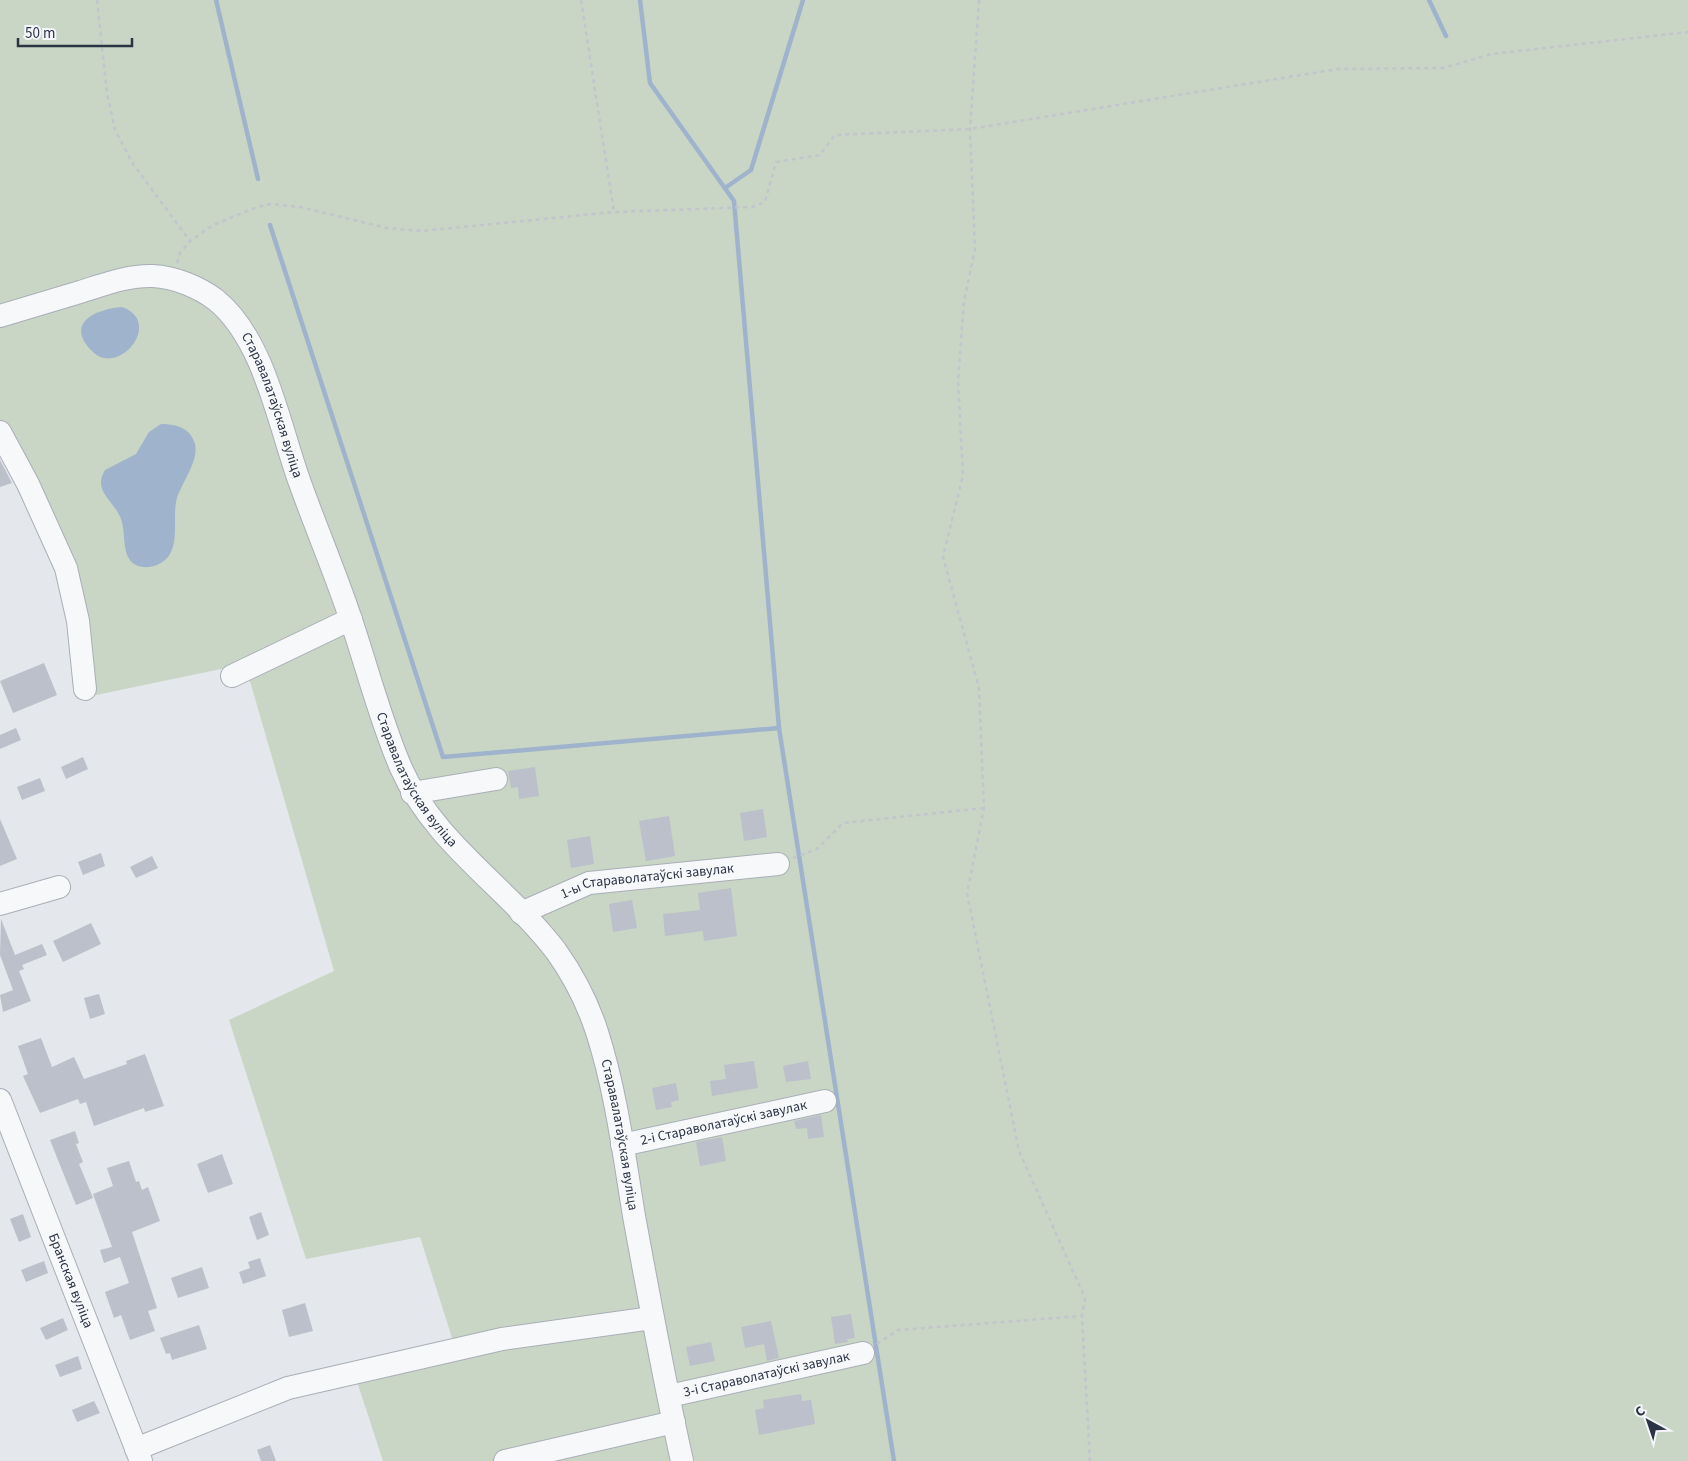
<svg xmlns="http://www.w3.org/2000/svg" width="1688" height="1461" font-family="'Source Sans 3',sans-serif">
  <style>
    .green { fill: #c9d6c5 }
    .water { fill: #9fb4cc }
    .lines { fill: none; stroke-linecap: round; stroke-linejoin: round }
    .stream { stroke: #9fb4cc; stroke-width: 4.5 }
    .building { fill: #bbc0ca }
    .minor-casing { stroke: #a9aeb7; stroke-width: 24 }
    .path { stroke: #c2c5cb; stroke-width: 2.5; stroke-dasharray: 4 4; stroke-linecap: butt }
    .minor { stroke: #f7f8fa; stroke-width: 22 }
    .labels { text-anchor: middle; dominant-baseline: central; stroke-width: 5; stroke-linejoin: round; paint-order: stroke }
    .street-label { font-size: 14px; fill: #2b3445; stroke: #f4f6f9 }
  </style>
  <rect width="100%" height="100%" fill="#e4e7ec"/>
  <path class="green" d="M0 0H1688V1461H383L351 1363 453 1341 420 1237 306 1259 229 1020 334 971 245 664 77 699 64 581 0 442Z"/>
  <g class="water">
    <path d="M122 307C165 322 117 380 91 350 65 322 97 309 122 307Z"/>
    <path d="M161 424C176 424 191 428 195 444 199 461 182 482 177 498 172 516 179 537 170 554 165 563 153 568 143 567 119 564 127 535 121 519 114 500 92 492 105 470L136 454 149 432Z"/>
  </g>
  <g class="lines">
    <g class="stream">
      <path d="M216 0 258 179"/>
      <path d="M640 0 650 83 734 201 779 728 894 1461"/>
      <path d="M1429 0 1446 36"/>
      <path d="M725 188 751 170 803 0"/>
      <path d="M270 225 443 757 779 728"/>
    </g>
  </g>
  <g class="building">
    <path d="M0 460 12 483 0 487Z"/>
    <path d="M44 663 57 695 13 713 0 681Z"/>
    <path d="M16 728 21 740 0 749V735Z"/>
    <path d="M83 757 88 769 66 779 61 767Z"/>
    <path d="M535 767 539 796 519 799 518 787 511 788 508 771Z"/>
    <path d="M40 778 45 791 22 800 17 787Z"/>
    <path d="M763 809 767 837 744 841 740 813Z"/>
    <path d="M669 816 675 856 646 861 639 821Z"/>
    <path d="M0 819 17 859 0 866Z"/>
    <path d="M590 836 594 864 571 868 567 840Z"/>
    <path d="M101 853 105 866 83 875 78 862Z"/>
    <path d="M152 856 158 868 136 878 130 867Z"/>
    <path d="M731 888 737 936 704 941 703 931 665 936 663 914 700 910 698 893Z"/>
    <path d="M632 900 637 928 613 932 609 904Z"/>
    <path d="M1 919 15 955 42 944 47 955 22 965 24 969 19 971 31 1001 3 1012 0 995 13 990 0 955Z"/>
    <path d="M91 923 101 944 63 962 53 941Z"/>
    <path d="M99 994 105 1014 90 1019 84 998Z"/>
    <path d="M41 1038 52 1067 74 1057 84 1079 127 1064 126 1061 145 1054 164 1106 145 1112 144 1108 94 1126 86 1102 80 1104 78 1099 40 1113 23 1076 28 1074 18 1046Z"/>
    <path d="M754 1061 758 1088 712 1096 710 1081 726 1079 724 1065Z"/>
    <path d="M808 1061 811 1079 786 1082 783 1066Z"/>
    <path d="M676 1083 679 1100 671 1102 672 1107 656 1110 652 1088Z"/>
    <path d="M821 1115 824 1137 808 1139 807 1128 796 1129 794 1121Z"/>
    <path d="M75 1131 79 1143 76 1144 83 1162 79 1164 93 1198 76 1205 50 1140Z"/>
    <path d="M722 1137 726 1161 700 1166 696 1142Z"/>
    <path d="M222 1154 233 1184 208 1193 197 1164Z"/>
    <path d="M129 1161 136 1182 139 1181 142 1190 148 1187 160 1221 132 1232 157 1308 148 1311 155 1331 130 1340 121 1315 114 1318 105 1292 129 1283 120 1257 104 1263 100 1250 112 1247 93 1194 113 1186 107 1168Z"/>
    <path d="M261 1212 269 1235 257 1240 249 1217Z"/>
    <path d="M23 1214 31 1237 19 1242 10 1219Z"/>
    <path d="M260 1258 266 1276 243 1284 239 1272 250 1268 248 1262Z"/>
    <path d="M44 1261 48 1273 26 1282 21 1270Z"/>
    <path d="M202 1267 209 1288 178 1298 171 1278Z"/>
    <path d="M305 1303 313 1331 289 1337 282 1310Z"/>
    <path d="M851 1314 855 1338 847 1339 848 1342 835 1344 831 1317Z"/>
    <path d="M63 1318 68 1330 46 1340 40 1328Z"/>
    <path d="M771 1321 779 1358 767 1361 764 1344 745 1348 741 1327Z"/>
    <path d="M199 1325 207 1349 172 1360 170 1353 166 1354 160 1338Z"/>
    <path d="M711 1342 715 1361 690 1366 686 1347Z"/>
    <path d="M78 1356 82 1369 60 1377 55 1365Z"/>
    <path d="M801 1394 802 1401 811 1400 815 1424 759 1435 755 1410 764 1408 763 1400Z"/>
    <path d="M94 1401 100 1413 77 1422 72 1410Z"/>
    <path d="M270 1445 276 1461H261L257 1450Z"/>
  </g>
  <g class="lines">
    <defs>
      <g id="minor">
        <path id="s1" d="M0 316C26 308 53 300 80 292 103 285 128 275 153 276 174 277 199 287 216 300 265 340 279 426 300 483 316 528 335 572 350 617 367 667 380 719 401 768 434 843 507 887 556 951 573 975 588 1004 597 1032 616 1091 624 1155 634 1216 649 1298 664 1380 682 1461"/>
        <path d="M0 432 28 484 66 568 78 621 85 689"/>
        <path d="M232 676 351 619"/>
        <path d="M412 793 496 779"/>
        <path d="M0 904 59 887"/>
        <path id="s2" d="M521 913 589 883 778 864"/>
        <path id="s3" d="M0 1100 141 1461"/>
        <path id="s4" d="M622 1145 825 1101"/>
        <path id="s5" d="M669 1396 863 1353"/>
        <path d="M136 1449 288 1388 502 1339 652 1318"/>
        <path d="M505 1461 674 1422"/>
      </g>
    </defs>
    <use href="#minor" class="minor-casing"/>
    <g class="path">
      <path d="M97 0 107 93 115 130 133 164 190 241"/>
      <path d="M581 0 614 212"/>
      <path d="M979 0 970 129 975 249 964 301 958 382 963 475 943 557 979 688 984 808 967 893 1019 1151 1085 1298 1082 1316 1090 1461"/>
      <path d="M177 263 180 253 190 241 213 225 257 207 271 204 300 207 387 228 422 231 614 212 752 207 765 202 776 162 820 155 835 135 970 129 1338 69 1443 68 1492 54 1688 32"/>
      <path d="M793 858 817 849 843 823 984 808"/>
      <path d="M877 1344 898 1330 1082 1316"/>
    </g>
    <use href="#minor" class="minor"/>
  </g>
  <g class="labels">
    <g class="street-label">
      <text stroke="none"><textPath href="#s1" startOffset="348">Старавалатаўская вуліца</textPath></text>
      <text stroke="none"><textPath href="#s1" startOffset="751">Старавалатаўская вуліца</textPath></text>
      <text stroke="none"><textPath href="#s2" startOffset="132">1-ы Стараволатаўскі завулак</textPath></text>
      <text stroke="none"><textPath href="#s4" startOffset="104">2-і Стараволатаўскі завулак</textPath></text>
      <text stroke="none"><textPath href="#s1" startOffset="1171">Старавалатаўская вуліца</textPath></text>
      <text stroke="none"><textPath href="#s3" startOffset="194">Бранская вуліца</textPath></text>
      <text stroke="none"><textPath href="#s5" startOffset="100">3-і Стараволатаўскі завулак</textPath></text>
    </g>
  </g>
  <g transform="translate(1648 1421) rotate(320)" stroke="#f4f6f9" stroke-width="4" paint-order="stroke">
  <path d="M0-4L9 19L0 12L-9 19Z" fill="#2b3445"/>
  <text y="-8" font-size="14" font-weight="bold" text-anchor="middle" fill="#2b3445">С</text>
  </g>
  <path d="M18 38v8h114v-8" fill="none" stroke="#2b3445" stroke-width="2.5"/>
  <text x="25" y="38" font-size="15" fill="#2b3445" stroke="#f4f6f9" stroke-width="4" paint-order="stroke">50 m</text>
</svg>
